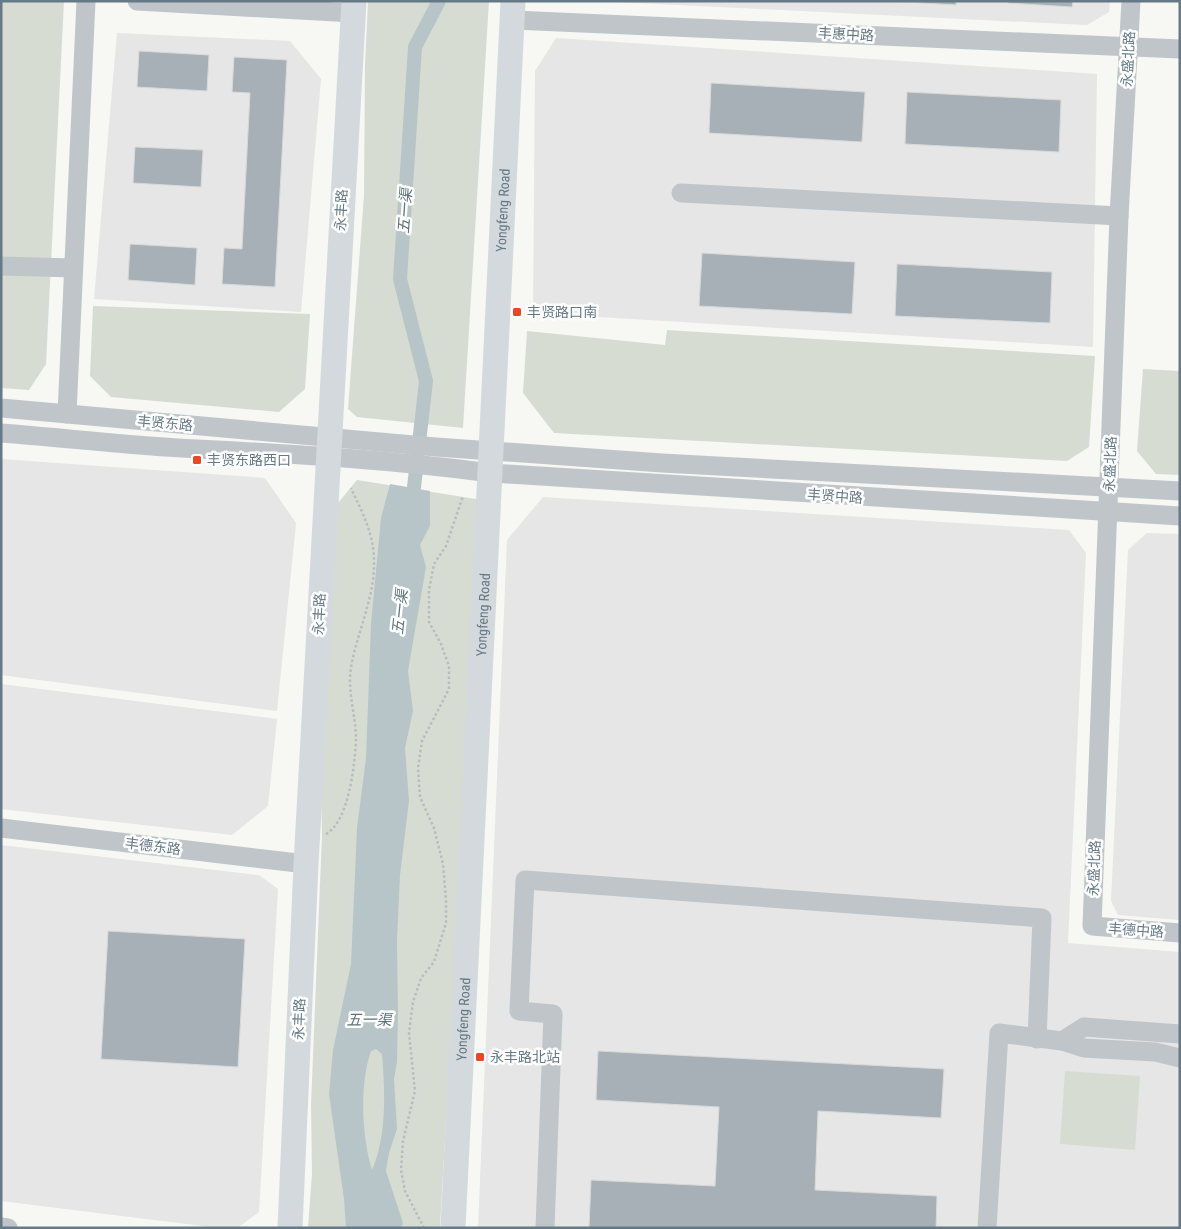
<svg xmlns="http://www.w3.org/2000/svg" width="1181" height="1229" font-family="'Roboto Condensed','Noto Sans SC',sans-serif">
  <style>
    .built { fill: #e5e6e5 }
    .green { fill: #d7dcd3 }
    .water { fill: #b7c5c8; fill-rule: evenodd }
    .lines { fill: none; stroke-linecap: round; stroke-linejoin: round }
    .canal { stroke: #b7c5c8; stroke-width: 14 }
    .building { fill: #a7b0b6; stroke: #d9d9d7 }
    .path { stroke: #b8bcbf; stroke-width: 2.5; stroke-dasharray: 2.5 2.5; stroke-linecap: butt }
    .minor { stroke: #c0c5c9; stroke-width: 19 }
    .major { stroke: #d4d9dd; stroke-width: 25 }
    .poi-dot { fill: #e94922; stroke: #fff; stroke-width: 2 }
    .labels { text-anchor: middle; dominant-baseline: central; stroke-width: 5; stroke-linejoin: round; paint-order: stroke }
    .street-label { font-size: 14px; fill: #657986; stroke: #fff }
    .poi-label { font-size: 14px; fill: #657986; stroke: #fff; text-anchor: start }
    .water-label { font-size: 15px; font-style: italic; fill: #5c747c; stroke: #fff }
  </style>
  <rect width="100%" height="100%" fill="#f7f7f4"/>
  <g class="built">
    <path d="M596 1H1110L1109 12 1087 25Z"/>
    <path d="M117 33 290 41 321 79 301 312 94 299Z"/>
    <path d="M556 38 1097 74 1093 347 533 313 535 71Z"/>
    <path d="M1 459 265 478 296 523 277 711 1 675Z"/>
    <path d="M543 497 1069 530 1086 553 1068 943 1180 952V1228H478L507 540Z"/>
    <path d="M1147 533 1180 534V920L1118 915 1111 901 1128 550Z"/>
    <path d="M1 684 277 719 268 806 232 835 1 809Z"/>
    <path d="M1 845 259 875 278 889 259 1212 237 1228H219L1 1201Z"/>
  </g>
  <g class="green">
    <path d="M1 1H64L46 364 29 390 1 388Z"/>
    <path d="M368 1H489L463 428 357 417 348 409 364 195 365 64Z"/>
    <path d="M93 306 310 314 305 389 279 412 111 397 90 376Z"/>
    <path d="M667 330 1095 356 1089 447 1067 461 554 433 523 393 527 331 665 345Z"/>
    <path d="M1143 369 1180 371V475L1156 474 1137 451Z"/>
    <path d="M357 480 476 499 479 534 440 1228 308 1227 312 1174 311 1105 322 835 321 792 338 503Z"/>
    <path d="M1065 1071 1140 1076 1135 1150 1060 1144Z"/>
  </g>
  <path class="water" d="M390 484 430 491V526L420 545 426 567 408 671 413 711 405 748 409 801 400 875 397 941 398 1013 397 1062 394 1079 397 1129 389 1153 386 1171 403 1223 401 1228H346L344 1199 329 1094 333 1050 351 964 357 828 366 758 371 623 381 518ZM376 1049 382 1054C385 1092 387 1135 372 1170 362 1137 359 1085 371 1051Z"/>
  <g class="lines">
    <path class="canal" d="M412 505 426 381 400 279 415 47 439 1"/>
  </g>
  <g class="building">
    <path d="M890 1H956V5Z"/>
    <path d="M1008 1H1073L1072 7 1008 3Z"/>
    <path d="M139 51 209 55 207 91 137 87Z"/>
    <path d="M234 57 287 60 275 287 222 284 224 248 242 249 250 93 232 92Z"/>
    <path d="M711 83 865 92 862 142 709 133Z"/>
    <path d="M907 92 1061 100 1059 152 905 144Z"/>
    <path d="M135 147 203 150 201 187 133 183Z"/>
    <path d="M130 244 197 248 195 285 128 280Z"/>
    <path d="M702 253 855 262 852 314 699 306Z"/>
    <path d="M897 264 1052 272 1050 323 895 316Z"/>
    <path d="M108 931 245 939 238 1067 101 1059Z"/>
    <path d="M598 1051 944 1069 941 1118 818 1111 815 1190 937 1196 936 1228H589L591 1180 715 1186 719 1107 596 1100Z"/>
  </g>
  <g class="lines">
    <g class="path">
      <path d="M326 834C349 821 355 764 356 739 356 716 347 691 351 667 357 633 374 599 374 564 375 536 362 512 351 488"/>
      <path d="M424 1228 405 1191 401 1170 403 1141 415 1091 409 1033 413 1002 421 978 434 962 446 923V900L443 864 434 828 420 797 418 768 422 741 449 689V666L441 644 429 622V590L434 564 446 546 463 496"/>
    </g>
    <g class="minor">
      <path d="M137 1 353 13"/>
      <path d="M1131 1 1119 216 1092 926 1180 933"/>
      <path d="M513 20 1180 49"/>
      <path d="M681 193 1119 216"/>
      <path d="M1 266 73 268"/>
      <path d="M1 408 436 447 662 463 1180 491"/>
      <path d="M67 414 86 1"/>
      <path d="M1 433C66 438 132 446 197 449 295 454 393 460 491 473L1180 516"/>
      <path d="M1 828 306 864"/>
      <path d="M1062 1041 1084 1027 1180 1034"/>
      <path d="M1 1227 8 1228"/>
      <path d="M545 1228 553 1014 519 1011 525 880 1042 918 1037 1039"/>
      <path d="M987 1228 999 1033 1062 1041 1084 1048 1155 1052 1180 1058"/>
    </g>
    <g class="major">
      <path d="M290 1228 306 864 354 1"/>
      <path id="s1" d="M453 1228 513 1"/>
    </g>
  </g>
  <g class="poi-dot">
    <rect x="512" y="307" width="10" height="10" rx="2.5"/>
    <rect x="192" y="455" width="10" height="10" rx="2.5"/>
    <rect x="475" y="1052" width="10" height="10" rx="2.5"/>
  </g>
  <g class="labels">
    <g class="street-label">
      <text transform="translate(846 34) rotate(3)">丰惠中路</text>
      <text transform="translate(1128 59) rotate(-87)">永盛北路</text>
      <text transform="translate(341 210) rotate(-87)">永丰路</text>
      <text stroke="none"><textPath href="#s1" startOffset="1019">Yongfeng Road</textPath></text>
      <text transform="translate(165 423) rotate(5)">丰贤东路</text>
      <text transform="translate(1110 464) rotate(-88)">永盛北路</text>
      <text transform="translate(835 496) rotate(4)">丰贤中路</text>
      <text transform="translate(319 614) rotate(-87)">永丰路</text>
      <text stroke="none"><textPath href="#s1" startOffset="614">Yongfeng Road</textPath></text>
      <text transform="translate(153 846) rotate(7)">丰德东路</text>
      <text transform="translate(1094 868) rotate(-88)">永盛北路</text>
      <text transform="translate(1136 930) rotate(4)">丰德中路</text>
      <text transform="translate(299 1019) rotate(-88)">永丰路</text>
      <text stroke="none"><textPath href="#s1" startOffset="209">Yongfeng Road</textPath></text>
    </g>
    <g class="poi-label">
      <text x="527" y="312">丰贤路口南</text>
      <text x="207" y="460">丰贤东路西口</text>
      <text x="490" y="1057">永丰路北站</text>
    </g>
    <g class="water-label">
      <text transform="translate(405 211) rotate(-86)">五一渠</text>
      <text transform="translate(400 612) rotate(-84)">五一渠</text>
      <text x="369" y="1020">五一渠</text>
    </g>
  </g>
  <rect width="1181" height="1229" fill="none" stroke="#657986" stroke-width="5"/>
</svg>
